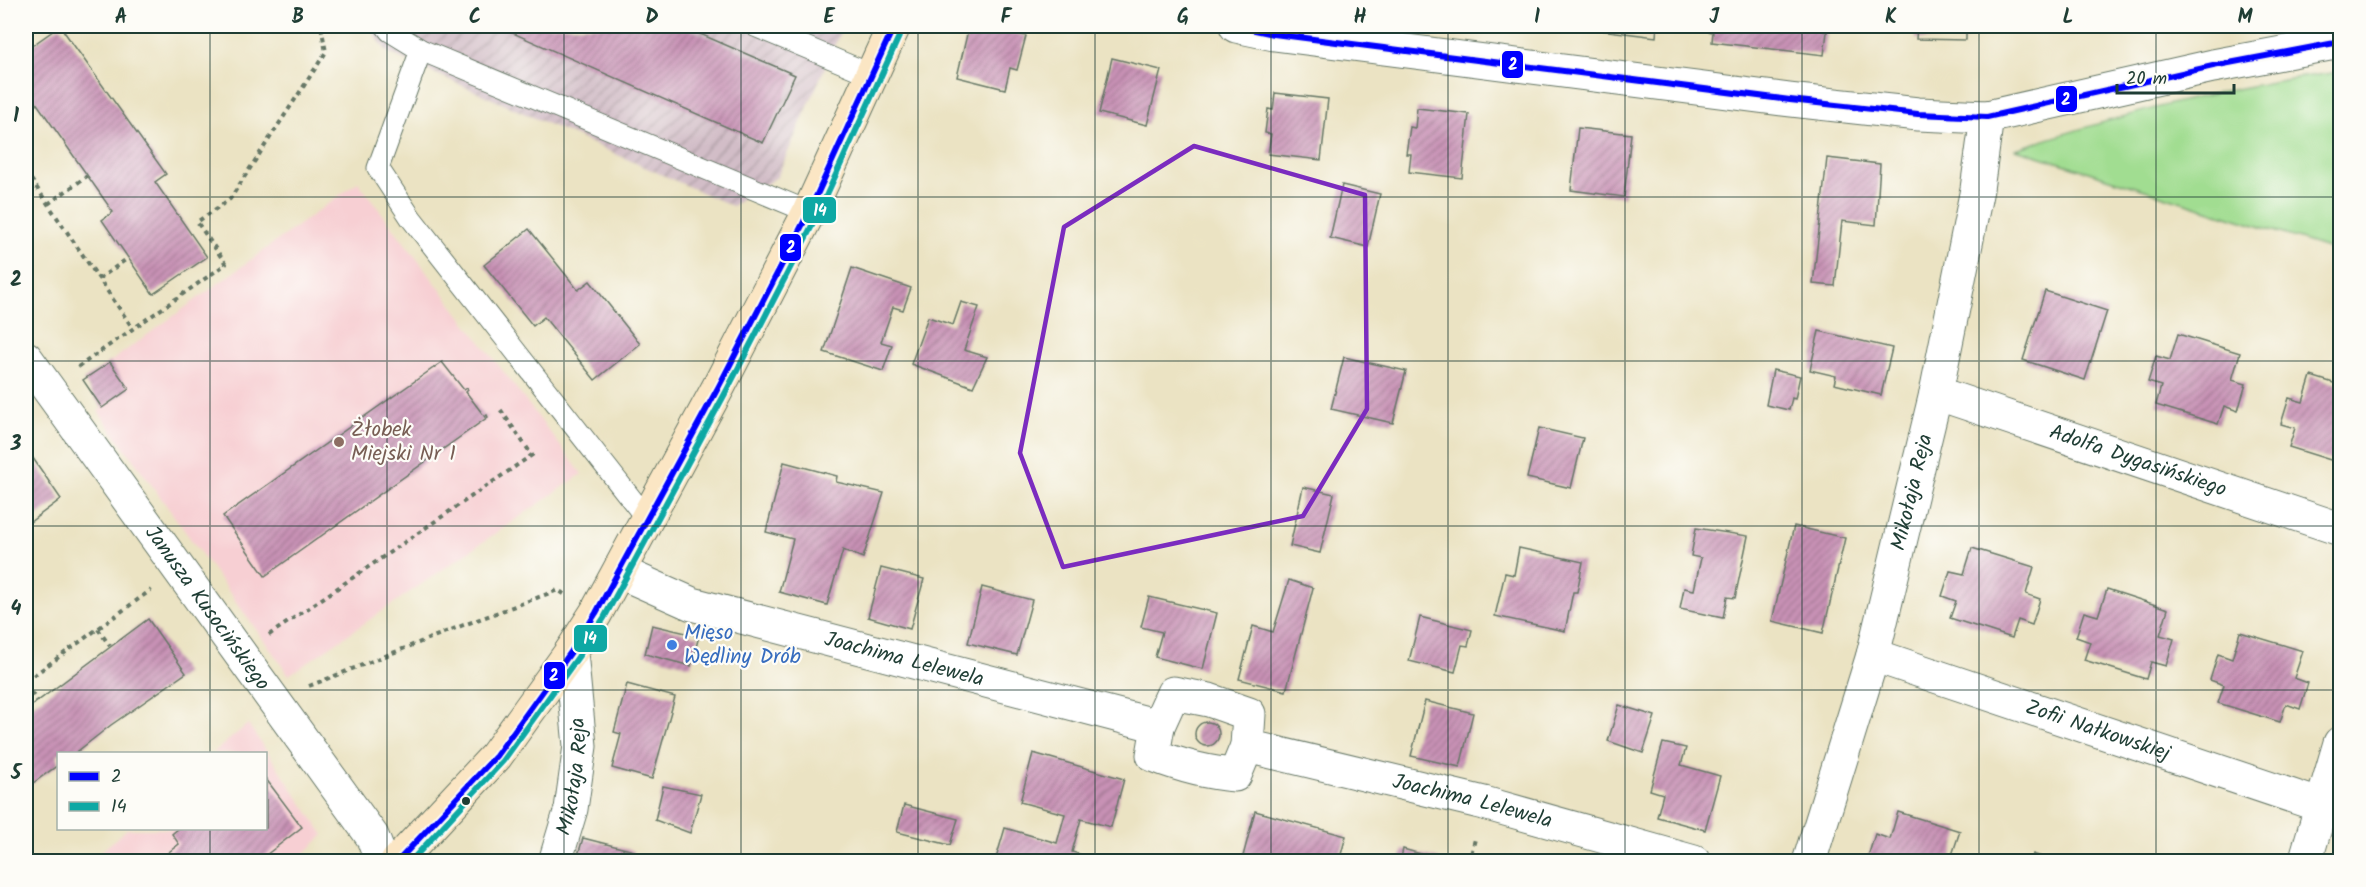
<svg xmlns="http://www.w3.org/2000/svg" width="2366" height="887" font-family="Kalam,sans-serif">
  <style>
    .built { fill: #f7cfd3 }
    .industrial { fill: url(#industrial-furrows) }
    .green { fill: #a1dd91; stroke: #608d62; stroke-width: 1.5 }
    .building { fill: url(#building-hatch) }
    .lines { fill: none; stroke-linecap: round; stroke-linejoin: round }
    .lane-casing { stroke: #676; stroke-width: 23 }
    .street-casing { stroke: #676; stroke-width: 35 }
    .secondary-casing { stroke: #676; stroke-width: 35 }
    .path { stroke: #676; stroke-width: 4; stroke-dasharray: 4.5 4.5; stroke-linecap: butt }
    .lane { stroke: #fff; stroke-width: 21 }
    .street { stroke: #fff; stroke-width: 33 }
    .secondary { stroke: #fbe6c4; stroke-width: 33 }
    .bus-1-casing { stroke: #fdfcf7; stroke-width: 10 }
    .bus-2-casing { stroke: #fdfcf7; stroke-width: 10 }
    .bus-1 { stroke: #00f; stroke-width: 6 }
    .bus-2 { stroke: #0ea8a4; stroke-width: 6 }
    .marked { fill: none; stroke: #7b2cbf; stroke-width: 4.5; stroke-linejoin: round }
    .grid { fill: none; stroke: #1f3d34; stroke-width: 1.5; stroke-opacity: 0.55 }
    .education-dot { fill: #8d6e63; stroke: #fdfcf7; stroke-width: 2 }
    .shop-dot { fill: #3f7fe0; stroke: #fdfcf7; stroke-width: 2 }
    .bus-dot { fill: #1f3d34; stroke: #fdfcf7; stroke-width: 2 }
    .labels { text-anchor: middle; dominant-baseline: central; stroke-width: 4.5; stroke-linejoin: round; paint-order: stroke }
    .education-label { font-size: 21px; fill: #785e54; stroke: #fdfcf7; text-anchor: start }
    .street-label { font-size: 21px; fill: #1f3d34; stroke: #fdfcf7 }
    .shop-label { font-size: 21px; fill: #366cbe; stroke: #fdfcf7; text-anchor: start }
    .line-badge { stroke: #fdfcf7; stroke-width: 2 }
    .badge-label { font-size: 16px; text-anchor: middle; font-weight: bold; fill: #fff }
    .neatline { fill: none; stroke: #1f3d34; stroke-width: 2 }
    .grid-label { font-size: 20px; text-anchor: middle; font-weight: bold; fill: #1f3d34 }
  </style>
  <defs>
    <pattern id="industrial-furrows" width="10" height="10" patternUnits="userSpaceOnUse" patternTransform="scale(1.5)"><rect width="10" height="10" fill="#d2bdc7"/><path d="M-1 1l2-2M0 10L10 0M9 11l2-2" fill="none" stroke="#aa9ba2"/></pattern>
    <pattern id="building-hatch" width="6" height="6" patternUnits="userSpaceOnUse" patternTransform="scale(1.5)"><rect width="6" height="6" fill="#c891b5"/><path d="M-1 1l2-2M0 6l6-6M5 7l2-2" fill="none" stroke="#a27894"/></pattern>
  </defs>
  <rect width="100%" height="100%" fill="#fdfcf7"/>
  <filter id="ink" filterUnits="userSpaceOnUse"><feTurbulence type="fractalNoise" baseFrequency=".0167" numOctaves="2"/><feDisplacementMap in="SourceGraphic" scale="12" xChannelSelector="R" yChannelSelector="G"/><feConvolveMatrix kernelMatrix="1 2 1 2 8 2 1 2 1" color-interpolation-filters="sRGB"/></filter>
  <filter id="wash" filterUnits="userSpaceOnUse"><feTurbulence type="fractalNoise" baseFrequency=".008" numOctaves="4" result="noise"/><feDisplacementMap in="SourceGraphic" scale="24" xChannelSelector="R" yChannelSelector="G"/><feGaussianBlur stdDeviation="1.35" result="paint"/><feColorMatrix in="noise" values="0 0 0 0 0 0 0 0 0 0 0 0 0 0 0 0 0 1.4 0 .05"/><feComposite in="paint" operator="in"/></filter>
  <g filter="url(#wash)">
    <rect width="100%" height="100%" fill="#ebe3c3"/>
    <g class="built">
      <path d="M358 182 582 474 289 675 98 411 129 389 110 362Z"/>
      <path d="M248 724 324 835 296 861 89 862 127 829 266 828V754L213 753Z"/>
    </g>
    <path class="industrial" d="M369 26H843L777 177 732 206 387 52Z"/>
    <path class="green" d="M2340 72V252L2016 149C2122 115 2229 85 2340 72Z"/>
    <g id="blocks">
      <g class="building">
        <path d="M60 26 166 174 155 182 207 257 153 294 102 220 113 212 26 88V50Z"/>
        <path d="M497 26H682L795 75 763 143Z"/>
        <path d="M969 26H984L1026 36 1017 70 1010 68 1005 89 957 77Z"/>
        <path d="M1594 26H1657L1656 37 1593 29Z"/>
        <path d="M1666 26H1822L1821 30 1827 32 1824 55 1712 42 1713 32Z"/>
        <path d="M1917 26H1966V40L1916 39Z"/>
        <path d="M1112 58 1161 70 1147 125 1099 113Z"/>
        <path d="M1275 93 1328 99 1321 160 1268 154 1271 134 1265 133 1268 109 1273 110Z"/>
        <path d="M1417 108 1469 114 1462 178 1409 172 1411 154H1406L1410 127 1415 128Z"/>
        <path d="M1578 128 1631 134 1624 197 1571 190Z"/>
        <path d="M1827 158 1880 164 1876 225 1842 221 1835 286 1813 284Z"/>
        <path d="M1342 185 1380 194 1368 247 1330 238Z"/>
        <path d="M529 229 578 290 590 281 640 344 595 380 544 317 533 326 484 265Z"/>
        <path d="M852 268 911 288 903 310 893 307 881 342 892 345 883 371 824 352Z"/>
        <path d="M2045 291 2107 311 2085 380 2023 360Z"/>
        <path d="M961 302 979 307 964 350 987 357 973 387 911 364 928 317 953 325Z"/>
        <path d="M1819 331 1892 348 1881 395 1834 384 1836 376 1810 370Z"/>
        <path d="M2178 334 2240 353 2232 380 2246 384 2238 411 2224 406 2218 424 2156 405 2161 386 2148 382 2156 356 2170 360Z"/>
        <path d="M1344 357 1406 371 1393 423 1331 409Z"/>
        <path d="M110 362 129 389 102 408 83 380Z"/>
        <path d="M442 362 464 390 467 388 468 390 466 392 485 417 487 415 488 417 265 576 223 516Z"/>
        <path d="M1773 370 1800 376 1795 399 1792 398 1789 410 1766 405Z"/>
        <path d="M2311 376 2340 385V463L2289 447 2295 428 2281 424 2289 398 2303 402Z"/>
        <path d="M1539 428 1583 438 1571 488 1527 478Z"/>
        <path d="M26 448 61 499 26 525Z"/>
        <path d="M784 462 837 476 836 482 884 493 863 558 843 550 827 605 779 592 793 539 766 532Z"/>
        <path d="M1303 487 1334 494 1320 553 1290 546Z"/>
        <path d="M1794 526 1845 538 1823 633 1772 621Z"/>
        <path d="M1696 528 1748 536 1735 598 1727 597 1723 618 1680 609 1684 588 1694 590 1701 558 1691 556Z"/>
        <path d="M1519 548 1583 562 1577 592H1573L1565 631 1495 616 1505 573 1514 575Z"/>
        <path d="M1972 548 2034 567 2026 594 2040 599 2032 625 2018 620 2012 638 1950 618 1956 601 1942 596 1950 571 1964 574Z"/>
        <path d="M881 568 924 579 910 629 868 617Z"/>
        <path d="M1289 580 1313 588 1286 691 1239 679 1253 626 1273 632Z"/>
        <path d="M982 587 1032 600 1017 655 968 643Z"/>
        <path d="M2107 589 2168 609 2160 635 2174 639 2166 666 2151 662 2146 679 2084 660 2090 642 2076 637 2084 612 2098 616Z"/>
        <path d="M1149 597 1217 613 1203 669 1155 657 1162 632 1141 627Z"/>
        <path d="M1420 617 1472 630 1468 646 1462 645 1455 672 1409 661Z"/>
        <path d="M148 619 186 673 111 725 74 754H58V765L26 788V710Z"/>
        <path d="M652 625 699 636 691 666 645 654Z"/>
        <path d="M2240 632 2303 651 2294 678 2308 683 2300 709 2286 704 2280 722 2218 703 2224 685 2210 680 2218 654 2232 659Z"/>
        <path d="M627 684 675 697 652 779 612 768 621 734 614 732Z"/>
        <path d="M1425 701 1473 713 1460 767 1411 756Z"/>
        <path d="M1619 705 1655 716 1643 753 1608 741Z"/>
        <circle cx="1207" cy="734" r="12"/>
        <path d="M1663 743 1686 748 1681 765 1720 776 1705 830 1657 817 1663 794 1650 790Z"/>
        <path d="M1033 753 1124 779 1111 827 1081 819 1072 852 1085 856 1084 862H995L1005 828 1057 843 1065 814 1020 802Z"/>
        <path d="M266 779 302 827 257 862H156L179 844 172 834 179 828H266Z"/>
        <path d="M663 786 701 794 690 833 655 820Z"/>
        <path d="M904 805 958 819 950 845 897 832Z"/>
        <path d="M1255 811 1346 836 1339 862 1242 860Z"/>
        <path d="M1898 812 1960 831 1951 858 1960 862 1867 860 1875 834 1890 839Z"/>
        <path d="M583 838 634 851 631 862H576Z"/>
        <path d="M1403 849 1446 861V862H1400Z"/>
        <path d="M2033 854 2054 861V862H2031Z"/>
      </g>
    </g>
  </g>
  <g filter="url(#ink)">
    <use href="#blocks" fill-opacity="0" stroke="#676" stroke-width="1.5"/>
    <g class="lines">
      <defs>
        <g id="lane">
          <path d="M386 26 390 31 421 50 809 212"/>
          <path d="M755 26 872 75"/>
          <path d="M421 50 378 168 411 218 647 519"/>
        </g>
        <g id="street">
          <path d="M1236 26 1274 34 1790 100 1918 114 1987 117 2213 66 2340 42"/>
          <path id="s1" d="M26 358 372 836 382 862"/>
          <path id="s2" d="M1936 393 2340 529"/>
          <path id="s3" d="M620 572 692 604 1158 726 1153 755C1181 766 1206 773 1235 775L1247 746 1484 803 1694 862"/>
          <path id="s4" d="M1873 655 2322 806"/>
          <path d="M1158 726 1173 693 1209 700 1249 714 1247 746"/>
          <path id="s5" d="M555 862 571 809 580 746 571 652"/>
          <path id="s6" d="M1809 862 1873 655 1936 393 1977 189 1987 117"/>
          <path d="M2305 862 2340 743"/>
        </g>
        <path id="secondary" d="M397 862 496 756 571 652 596 613 719 386 809 212 894 26"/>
      </defs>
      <use href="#lane" class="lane-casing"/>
      <use href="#street" class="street-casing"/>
      <use href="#secondary" class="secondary-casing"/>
      <g class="path">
        <path d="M26 99 31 96"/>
        <path d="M26 172 132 327"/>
        <path d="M48 204 87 176"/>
        <path d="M99 279 128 258"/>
        <path d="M78 367 226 264 197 222 230 199 326 52 321 26"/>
        <path d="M98 629 110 646"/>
        <path d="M269 635 532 455 500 409"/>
        <path d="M26 681 151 590"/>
        <path d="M26 685 37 701"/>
        <path d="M309 686 461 626 558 590 564 594"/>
        <path d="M1469 862 1475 839"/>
      </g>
      <use href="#lane" class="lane"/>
      <use href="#street" class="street"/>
      <use href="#secondary" class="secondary"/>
      <defs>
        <g id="bus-1">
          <path d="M1236 26 1274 34 1790 100 1918 114 1987 117 2213 66 2340 42"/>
          <path d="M397 862 496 756 571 652 596 613 719 386 809 212 894 26"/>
        </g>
        <path id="bus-2" d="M410 862 503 761 578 657 604 618 727 390 817 216 902 30"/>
      </defs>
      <use href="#bus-1" class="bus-1-casing"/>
      <use href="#bus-2" class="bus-2-casing"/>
      <use href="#bus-1" class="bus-1"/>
      <use href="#bus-2" class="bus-2"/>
    </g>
  </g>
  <path class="marked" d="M1194 146 1365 195 1367 409 1303 516 1063 567 1020 453 1064 227Z"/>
  <path class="grid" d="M210 26V754M387 26V862M564 26V862M741 26V862M918 26V862M1095 26V862M1271 26V862M1448 26V862M1625 26V862M1802 26V862M1979 26V862M2156 26V862M26 197H2340M26 361H2340M26 526H2340M26 690H2340M210 828V862"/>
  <circle class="education-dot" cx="339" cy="442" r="6"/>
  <circle class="shop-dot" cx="672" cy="645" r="6"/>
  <circle class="bus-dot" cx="466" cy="801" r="5"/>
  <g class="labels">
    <g class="education-label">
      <text x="351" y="430">Żłobek<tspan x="351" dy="24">Miejski Nr 1</tspan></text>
    </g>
    <g class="street-label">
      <text stroke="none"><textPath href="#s2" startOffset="213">Adolfa Dygasińskiego</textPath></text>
      <text stroke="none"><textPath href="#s6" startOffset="384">Mikołaja Reja</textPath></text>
      <text stroke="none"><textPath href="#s1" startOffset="309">Janusza Kusocińskiego</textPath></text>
      <text stroke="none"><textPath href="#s3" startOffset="298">Joachima Lelewela</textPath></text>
      <text stroke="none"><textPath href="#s4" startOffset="237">Zofii Nałkowskiej</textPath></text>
      <text stroke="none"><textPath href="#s5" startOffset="88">Mikołaja Reja</textPath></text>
      <text stroke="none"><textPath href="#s3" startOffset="938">Joachima Lelewela</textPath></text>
    </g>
    <g class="shop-label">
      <text x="684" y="633">Mięso<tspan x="684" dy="24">Wędliny Drób</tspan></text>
    </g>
  </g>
  <g class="line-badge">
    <rect x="1501" y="50" width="23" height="29" rx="6" fill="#00f"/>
    <rect x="2055" y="85" width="23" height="28" rx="6" fill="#00f"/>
    <rect x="802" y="196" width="35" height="28" rx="6" fill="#0ea8a4"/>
    <rect x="779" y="233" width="23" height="29" rx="6" fill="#00f"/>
    <rect x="573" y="624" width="35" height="29" rx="6" fill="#0ea8a4"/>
    <rect x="543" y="661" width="23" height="29" rx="6" fill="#00f"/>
  </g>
  <g class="badge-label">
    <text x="1513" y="70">2</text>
    <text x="2066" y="105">2</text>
    <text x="820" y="216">14</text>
    <text x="791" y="253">2</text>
    <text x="590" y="644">14</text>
    <text x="554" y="681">2</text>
  </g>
  <rect width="2366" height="887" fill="none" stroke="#fdfcf7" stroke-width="66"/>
  <rect x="57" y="752" width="210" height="78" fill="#fdfcf7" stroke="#a4b0a9" stroke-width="1.5"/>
  <rect x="69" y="772" width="30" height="9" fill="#0000ff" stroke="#a4b0a9" stroke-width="1.5"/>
  <text x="111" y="782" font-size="18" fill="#1f3d34">2</text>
  <rect x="69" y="802" width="30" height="9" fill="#0ea8a4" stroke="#a4b0a9" stroke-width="1.5"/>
  <text x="111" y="812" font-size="18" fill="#1f3d34">14</text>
  <path d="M2117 84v9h117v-9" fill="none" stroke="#1f3d34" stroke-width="3"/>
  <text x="2126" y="84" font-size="18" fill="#1f3d34" stroke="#fdfcf7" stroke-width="4.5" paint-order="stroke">20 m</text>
  <rect x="33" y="33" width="2300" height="821" class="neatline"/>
  <g class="grid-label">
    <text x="121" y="23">A</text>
    <text x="298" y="23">B</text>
    <text x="475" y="23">C</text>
    <text x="652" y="23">D</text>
    <text x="829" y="23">E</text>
    <text x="1006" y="23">F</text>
    <text x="1183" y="23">G</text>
    <text x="1360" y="23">H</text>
    <text x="1537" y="23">I</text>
    <text x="1714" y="23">J</text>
    <text x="1891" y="23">K</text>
    <text x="2068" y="23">L</text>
    <text x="2245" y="23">M</text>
    <text x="16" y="122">1</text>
    <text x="16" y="286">2</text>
    <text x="16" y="450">3</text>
    <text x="16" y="615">4</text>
    <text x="16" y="779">5</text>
  </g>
</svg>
